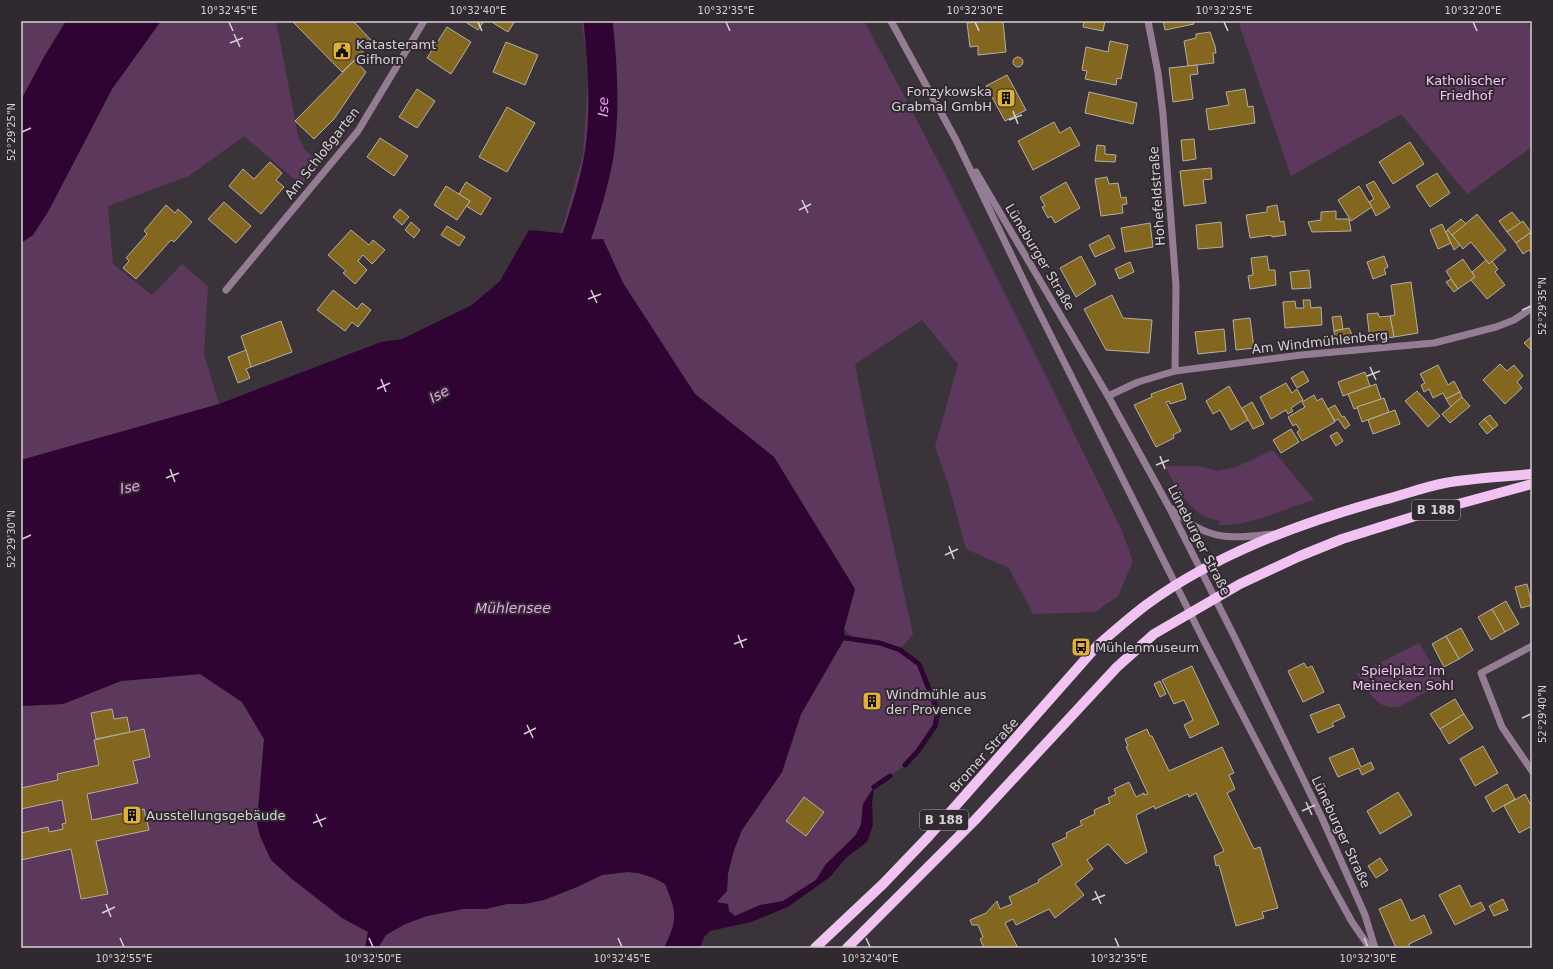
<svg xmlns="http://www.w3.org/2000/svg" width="1553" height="969" font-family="'DejaVu Sans',sans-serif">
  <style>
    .green { fill: #5b385c }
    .water { fill: #2f0432 }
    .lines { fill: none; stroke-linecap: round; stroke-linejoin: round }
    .stream { stroke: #2f0432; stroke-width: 5 }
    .river { stroke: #2f0432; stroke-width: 29 }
    .building { fill: #83671f; stroke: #b3aea5 }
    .minor { stroke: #947d94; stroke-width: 7 }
    .major { stroke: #f1c3f2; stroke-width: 10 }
    .ticks { fill: none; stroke: #d5d1d5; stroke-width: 1.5 }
    .labels { text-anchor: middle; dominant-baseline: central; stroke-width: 4; stroke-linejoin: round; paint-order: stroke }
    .shield { fill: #302a30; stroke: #a49fa4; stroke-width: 1 }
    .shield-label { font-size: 12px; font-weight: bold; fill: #d5d1d5 }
    .poi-label { font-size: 13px; fill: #d5d1d5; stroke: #302a30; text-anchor: start }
    .park-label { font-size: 13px; fill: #f9c0fa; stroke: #302a30 }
    .street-label { font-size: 13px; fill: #d5d1d5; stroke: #302a30 }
    .water-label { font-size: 14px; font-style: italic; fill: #eaa3eb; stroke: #302a30 }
    .neatline { fill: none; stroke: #d5d1d5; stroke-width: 1.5 }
    .ticks-label { font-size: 10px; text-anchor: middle; fill: #d5d1d5 }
  </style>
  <rect width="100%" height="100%" fill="#3a343a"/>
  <g class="green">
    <path d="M21 21H66L44 57 21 100Z"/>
    <path d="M161 21H276L298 135 305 150 321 164 301 185 244 136 189 176 108 206 113 264 152 295 182 264 208 286 204 354 219 404 21 460V243L33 235 49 210 112 89Z"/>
    <path d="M581 21H864C955 188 1038 360 1122 531L1133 561 1118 596 1095 612 1033 614 1009 568 966 549 949 486 935 447 958 364 922 320 855 364 868 431 913 634 903 646 893 647 900 650 919 664 938 712 935 726 918 751 905 765 874 787 863 804 861 825 855 836 826 864 816 880 783 901 760 905 735 916 674 928 664 948H378L386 935 405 924 427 916 463 909H486L507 903 524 904 544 900 577 887 602 875 627 872 638 873 654 878 665 883 727 891 728 873 734 850 742 830 782 772 801 714 845 638 856 640 844 629 855 589 774 457 695 394 623 283 603 239 576 240 561 233 583 155 589 65Z"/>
    <path d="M1238 21H1526L1532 29V147L1467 194 1401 114 1291 176Z"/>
    <path d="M1273 450 1314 500C1281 509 1254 526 1219 525L1220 521C1191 517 1177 489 1165 466H1199L1217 471 1236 467Z"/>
    <path d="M1419 643 1443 683 1398 707C1376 710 1368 690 1357 674Z"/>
    <path d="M200 674 242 702 264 739 257 823 359 926 368 932 365 948H21V706L63 704 121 681Z"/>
  </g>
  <g class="water">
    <path d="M66 21H161L112 89 49 210 33 235 21 243V100L44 57Z"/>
    <path d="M529 230 561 233 576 240 603 239 623 283 695 394 774 457 855 589 844 629 845 638 801 714 782 772 742 830 734 850 728 873 727 891 717 902 728 904 729 911 735 916 760 905 783 901 816 880 826 864 855 836 861 825 863 804 874 787 872 803 873 825 867 842 847 857 830 877 788 907 751 922 710 931 704 937 700 948H664C678 919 677 913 665 884L654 878 638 873 627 872 602 875 577 887 544 900 524 904H507L486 909H463L427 916 405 924 386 935 378 948H365L368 932 342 918 292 879 271 860 260 836 257 823 264 739 242 702 200 674 121 681 63 704 21 706V460L219 404 381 342 402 339 472 305 500 281Z"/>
  </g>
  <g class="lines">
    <g class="stream">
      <path d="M845 638 880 643 900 650 919 664 938 712 935 726 918 751 905 765"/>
      <path d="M874 787 890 776"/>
    </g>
    <path class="river" id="s1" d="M562 277C576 240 593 193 599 155 606 111 603 65 598 21"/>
  </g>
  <g class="building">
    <path d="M353 21 373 42 342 72 293 22Z"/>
    <path d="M464 21H484L478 30Z"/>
    <path d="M490 21H515L508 32Z"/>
    <path d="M984 21H1003L1006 52 978 55V46L970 47 967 23Z"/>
    <path d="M1084 21H1105L1103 31 1083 27Z"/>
    <path d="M1163 21H1193L1194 24 1165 30Z"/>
    <path d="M447 27 471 42 451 74 427 58Z"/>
    <path d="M1210 32 1215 46 1216 53H1213L1214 63 1188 66 1184 41 1196 38V34Z"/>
    <path d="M1110 41 1128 45 1121 79 1117 78 1116 85 1085 79 1087 71 1082 70 1086 47 1108 52Z"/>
    <path d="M506 42 538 55 525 85 493 72Z"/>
    <circle cx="1018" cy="62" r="5"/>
    <path d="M355 60 366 72 334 119 314 139 295 121Z"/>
    <path d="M1197 65 1198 74 1190 75 1193 99 1173 102 1169 68Z"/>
    <path d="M1007 75 1026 110 1005 121 986 86Z"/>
    <path d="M417 89 435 101 417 128 399 117Z"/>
    <path d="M1245 89 1248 107 1253 106 1255 123 1209 130 1206 109 1229 105 1226 92Z"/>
    <path d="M1089 92 1137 103 1133 124 1085 113Z"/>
    <path d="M507 107 535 123 507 172 479 157Z"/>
    <path d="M1054 122 1060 133 1070 127 1080 145 1033 170 1018 141Z"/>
    <path d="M380 138 408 156 394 176 367 157Z"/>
    <path d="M1194 139 1196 159 1183 161 1181 140Z"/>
    <path d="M1410 142 1424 164 1393 184 1379 162Z"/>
    <path d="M1097 145 1105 146V154L1116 155 1115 162 1095 161Z"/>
    <path d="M270 162 282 173 276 180 284 187 261 214 229 186 243 169 254 179Z"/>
    <path d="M1211 168 1212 179 1203 180 1206 203 1184 206 1180 171Z"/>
    <path d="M1437 173 1450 193 1430 207 1416 186Z"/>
    <path d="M1107 177 1109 184 1118 183 1121 198 1126 197 1127 204 1122 205 1123 213 1101 216 1095 179Z"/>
    <path d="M1374 181 1390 207 1376 216 1369 202 1374 199 1366 185Z"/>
    <path d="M466 182 491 198 481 215 466 206 470 201 459 194Z"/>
    <path d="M1066 182 1080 208 1055 223 1051 216 1048 218 1042 207 1045 206 1040 197Z"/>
    <path d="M446 186 470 201 457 220 434 205Z"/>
    <path d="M1359 186 1372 207 1351 221 1338 200Z"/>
    <path d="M224 202 251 226 236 243 208 219Z"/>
    <path d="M166 205 175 213 178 209 192 222 174 242 171 240 136 279 123 268 129 261 126 258 147 234 144 231Z"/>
    <path d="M1277 205 1280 222 1284 221 1286 235 1272 237 1271 235 1250 238 1246 215 1267 212V207Z"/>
    <path d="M400 209 409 217 402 225 393 217Z"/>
    <path d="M1336 211V219H1349L1351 231 1312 232 1308 222 1321 220V212Z"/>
    <path d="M1512 212 1521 223 1507 232 1499 221Z"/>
    <path d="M1477 214 1506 250 1489 264 1471 242 1463 249 1452 235Z"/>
    <path d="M1461 219 1466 224 1452 235 1447 230Z"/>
    <path d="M1523 221 1531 232 1516 243 1507 232Z"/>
    <path d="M411 222 420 230 414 238 405 230Z"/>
    <path d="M1221 222 1223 247 1198 249 1196 225Z"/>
    <path d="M1150 223 1153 247 1125 252 1121 228Z"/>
    <path d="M1442 224 1451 243 1438 249 1430 230Z"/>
    <path d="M447 226 465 237 459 246 441 235Z"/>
    <path d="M351 230 369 245 373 240 385 250 372 264 363 255 358 261 367 270 355 284 343 273 346 271 328 255Z"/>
    <path d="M1448 230 1460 245 1454 250 1446 232Z"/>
    <path d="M1530 233 1532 236V254L1529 250 1523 254 1516 243Z"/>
    <path d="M1109 235 1115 248 1095 257 1089 245Z"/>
    <path d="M1081 256 1096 284 1076 297 1060 268Z"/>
    <path d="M1267 256 1269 270H1275L1276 285 1250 289 1248 276 1253 275 1251 258Z"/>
    <path d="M1384 256 1388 267 1384 269 1386 274 1373 279 1367 262Z"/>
    <path d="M1463 259 1475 277 1458 289 1446 271Z"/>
    <path d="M1486 260 1489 264 1492 261 1498 269 1495 272 1505 285 1487 299 1471 280 1475 277 1472 272Z"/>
    <path d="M1130 262 1134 272 1119 279 1115 269Z"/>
    <path d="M1309 270 1311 288 1292 289 1290 272Z"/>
    <path d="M1451 279 1458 289 1454 292 1446 282Z"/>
    <path d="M1411 282 1418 333 1394 337 1390 316 1395 315 1391 285Z"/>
    <path d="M333 290 357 309 362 303 371 310 358 327 352 322 345 331 317 310Z"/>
    <path d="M1112 295 1123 318 1152 320 1149 353 1106 350 1084 309Z"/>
    <path d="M1303 300H1310L1311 308 1321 307 1322 325 1285 328 1283 302 1295 301 1296 308H1304Z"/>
    <path d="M1378 313 1379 317 1390 316 1394 337 1370 340 1367 314Z"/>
    <path d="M1341 316 1343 329 1334 331 1332 317Z"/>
    <path d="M1250 318 1254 348 1236 350 1233 320Z"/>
    <path d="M281 321 292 352 251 367 241 336Z"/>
    <path d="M1349 328 1353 337 1335 340 1334 331Z"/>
    <path d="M1224 329 1226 351 1198 354 1195 332Z"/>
    <path d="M1532 336V351L1524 343Z"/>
    <path d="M246 350 251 367 246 369 250 378 238 383 228 357Z"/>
    <path d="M1500 364 1507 371 1514 365 1523 376 1517 382 1522 388 1505 404 1483 380Z"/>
    <path d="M1438 365 1448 385 1454 381 1460 392 1446 399 1443 393 1433 398 1429 389 1424 392 1421 385 1425 383 1420 374Z"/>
    <path d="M1303 371 1309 381 1297 388 1291 378Z"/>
    <path d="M1365 372 1370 386 1343 396 1338 382Z"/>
    <path d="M1182 383 1186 399 1170 404 1169 401 1166 402 1181 431 1173 435 1174 438 1156 447 1134 405 1152 397 1151 394Z"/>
    <path d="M1286 383 1292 393 1297 389 1303 400 1291 408 1293 411 1288 414 1286 410 1271 419 1260 397Z"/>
    <path d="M1376 384 1381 399 1354 409 1348 394Z"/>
    <path d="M1229 386 1248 420 1231 430 1220 410 1213 414 1206 401Z"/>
    <path d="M1417 391 1440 416 1428 427 1405 401Z"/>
    <path d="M1460 392 1462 397 1451 407 1446 399Z"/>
    <path d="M1314 395 1317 401 1322 398 1335 422 1302 441 1297 432 1300 430 1296 424 1293 426 1288 417 1305 407 1302 402Z"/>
    <path d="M1462 397 1470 406 1450 423 1442 414Z"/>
    <path d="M1384 398 1389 412 1362 422 1357 407Z"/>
    <path d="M1252 402 1264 424 1253 429 1242 408Z"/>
    <path d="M1335 405 1342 417 1344 416 1350 425 1345 429 1338 419 1335 421 1328 409Z"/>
    <path d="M1395 410 1400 424 1373 434 1368 420Z"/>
    <path d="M1490 415 1498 425 1493 429 1484 419Z"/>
    <path d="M1484 419 1493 429 1487 434 1479 424Z"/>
    <path d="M1291 429 1299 442 1281 453 1273 440Z"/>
    <path d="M1337 432 1343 441 1336 446 1330 436Z"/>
    <path d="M1527 584 1532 605 1521 608 1515 587Z"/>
    <path d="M1506 601 1519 624 1505 632 1492 609Z"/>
    <path d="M1492 609 1505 632 1491 640 1478 617Z"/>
    <path d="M1461 628 1473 650 1459 659 1446 636Z"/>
    <path d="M1446 636 1459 659 1444 667 1432 644Z"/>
    <path d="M1304 663 1307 668 1312 666 1324 692 1303 702 1288 671Z"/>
    <path d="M1192 666 1219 724 1190 738 1184 725 1193 720 1184 700 1174 704 1162 680Z"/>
    <path d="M1160 681 1166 694 1160 697 1154 684Z"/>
    <circle cx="872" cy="701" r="5"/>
    <path d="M1455 699 1464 714 1440 729 1430 714Z"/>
    <path d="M1339 704 1345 717 1332 723 1334 726 1318 733 1310 715Z"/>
    <path d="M112 709 114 719 127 717 130 732 96 739 91 713Z"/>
    <path d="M1464 714 1473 728 1449 744 1440 729Z"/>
    <path d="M144 729 150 757 133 761 138 783 87 794 92 820 144 809 149 830 96 841 108 894 81 899 71 849 21 860V833L48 827 49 832 63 829 62 824 66 823 62 800 21 809V788L58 780 57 774 99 765 94 740Z"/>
    <path d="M1147 729 1150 736H1152L1169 771 1222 747 1234 773 1229 775 1235 789 1227 793 1254 849 1260 847 1278 908 1262 912 1264 918 1236 926 1219 865 1216 866 1214 856 1224 851 1196 793 1189 797 1188 794 1155 809 1154 806 1136 815 1147 852 1126 864 1108 844 1087 860 1093 869 1075 884 1084 895 1055 918 1049 909 1016 925 1013 919 1005 923 1018 948H984L980 939 983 937 978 925H972L970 920 986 913 997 901 1000 909 1012 904 1009 897 1039 882 1038 880 1062 865 1052 844 1067 837 1066 833 1082 825 1080 821 1095 814 1094 810 1110 803 1108 798 1116 794 1114 789 1129 782 1136 797 1144 793V795L1148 794 1126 747 1128 746 1125 739Z"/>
    <path d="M1483 746 1498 773 1475 786 1460 759Z"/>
    <path d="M1353 748 1361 767 1371 762 1374 769 1362 775 1359 768 1338 777 1329 758Z"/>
    <path d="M1507 784 1515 799 1493 812 1485 797Z"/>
    <path d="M1398 792 1412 815 1380 834 1367 811Z"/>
    <path d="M1525 794 1532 807V826L1519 833 1504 806Z"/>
    <path d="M804 797 824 812 806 836 786 821Z"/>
    <path d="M1380 858 1388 870 1376 878 1368 866Z"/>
    <path d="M1460 885 1471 907 1481 902 1485 910 1455 925 1439 895Z"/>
    <path d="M1401 899 1411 921 1424 915 1432 933 1409 944 1410 948H1396L1379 909Z"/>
    <path d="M1503 899 1508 910 1494 916 1489 906Z"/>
  </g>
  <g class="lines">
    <g class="minor">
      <path d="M891 21 956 140 1033 300 1204 641 1324 871 1352 922 1370 948"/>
      <path d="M1148 21 1158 73 1163 114 1176 286 1175 371"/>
      <path d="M976 172 1108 396 1169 507 1234 636 1322 818 1365 915 1375 948"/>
      <path d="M226 290 358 131 424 21"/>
      <path d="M1108 396 1138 382 1175 371 1301 355 1434 343 1496 327 1514 320 1532 308"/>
      <path d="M1172 509C1207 541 1228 539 1273 534"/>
      <path d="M1532 646 1481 673 1502 727 1532 771"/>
    </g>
    <g class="major">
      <path d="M815 948 883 884 929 836 1097 646C1113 632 1129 618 1146 605 1216 554 1300 523 1383 500 1403 495 1424 487 1445 483 1473 478 1503 477 1532 474"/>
      <path d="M847 948 975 820 1117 667 1154 634 1240 584 1300 556 1342 539 1425 513 1532 484"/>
    </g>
  </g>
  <path class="ticks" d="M229 22 233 31M478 22 482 31M726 22 730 31M975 22 979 31M1224 22 1228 31M1473 22 1477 31M234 34 240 47M230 43 243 38M1013 111 1018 124M1009 120 1022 115M22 132 31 128M802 200 808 213M799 210 811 204M591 290 597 303M588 299 601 294M1522 310 1531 306M1370 367 1376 380M1367 376 1380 371M381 379 386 392M377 389 390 383M1160 456 1165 469M1156 465 1169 460M170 469 175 482M166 478 179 473M22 539 31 535M949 546 954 559M945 555 958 549M738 635 743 648M734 644 747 639M1522 718 1531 714M527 725 533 738M524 734 536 728M1306 802 1312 815M1302 811 1315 805M316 814 322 827M313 823 326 818M1095 891 1101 904M1092 900 1105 895M106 904 111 917M102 913 115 907M120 938 124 947M369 938 373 947M618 938 622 947M866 938 870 947M1115 938 1119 947M1364 938 1368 947"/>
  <defs>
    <symbol id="civic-square" viewBox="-11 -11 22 22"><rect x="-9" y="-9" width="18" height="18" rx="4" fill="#dfb034" stroke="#302a30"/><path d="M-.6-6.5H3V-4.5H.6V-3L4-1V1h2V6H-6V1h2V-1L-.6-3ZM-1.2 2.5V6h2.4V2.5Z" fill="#111"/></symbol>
    <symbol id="building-square" viewBox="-11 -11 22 22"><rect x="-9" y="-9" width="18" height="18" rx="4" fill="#dfb034" stroke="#302a30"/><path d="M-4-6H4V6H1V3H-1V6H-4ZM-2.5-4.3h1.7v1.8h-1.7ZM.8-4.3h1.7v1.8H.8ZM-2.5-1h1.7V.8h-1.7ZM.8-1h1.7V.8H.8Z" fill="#111"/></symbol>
    <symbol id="bus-square" viewBox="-11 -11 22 22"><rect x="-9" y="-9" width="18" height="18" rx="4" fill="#dfb034" stroke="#302a30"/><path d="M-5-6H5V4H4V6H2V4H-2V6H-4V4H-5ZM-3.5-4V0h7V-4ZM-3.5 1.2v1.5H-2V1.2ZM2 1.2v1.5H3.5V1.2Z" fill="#111"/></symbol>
  </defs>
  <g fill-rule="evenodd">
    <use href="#civic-square" x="331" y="40" width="22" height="22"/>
    <use href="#building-square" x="995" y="87" width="22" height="22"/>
    <use href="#bus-square" x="1070" y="636" width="22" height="22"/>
    <use href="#building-square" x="861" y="690" width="22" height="22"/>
    <use href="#building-square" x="121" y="804" width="22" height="22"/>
  </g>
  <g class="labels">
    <g class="shield">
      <rect x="1412" y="500" width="48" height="20" rx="3"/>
      <rect x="920" y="810" width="48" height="20" rx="3"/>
    </g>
    <g class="shield-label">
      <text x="1436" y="510">B 188</text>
      <text x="944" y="820">B 188</text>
    </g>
    <g class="poi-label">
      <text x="356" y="44">Katasteramt<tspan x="356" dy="15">Gifhorn</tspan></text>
      <text x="992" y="91" text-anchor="end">Fonzykowska<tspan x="992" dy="15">Grabmal GmbH</tspan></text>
      <text x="1095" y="647">Mühlenmuseum</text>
      <text x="886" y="694">Windmühle aus<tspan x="886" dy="15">der Provence</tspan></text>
      <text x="146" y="815">Ausstellungsgebäude</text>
    </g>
    <g class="park-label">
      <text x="1466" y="80">Katholischer<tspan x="1466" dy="15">Friedhof</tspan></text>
      <text x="1403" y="670">Spielplatz Im<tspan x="1403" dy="15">Meinecken Sohl</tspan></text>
    </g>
    <g class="street-label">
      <text transform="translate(322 153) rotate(-52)">Am Schloßgarten</text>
      <text transform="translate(1157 196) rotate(-94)">Hohefeldstraße</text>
      <text transform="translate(1040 257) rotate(59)">Lüneburger Straße</text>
      <text transform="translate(1320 342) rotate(-6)">Am Windmühlenberg</text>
      <text transform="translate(1199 540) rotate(63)">Lüneburger Straße</text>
      <text transform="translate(984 755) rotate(-48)">Bromer Straße</text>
      <text transform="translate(1341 832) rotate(65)">Lüneburger Straße</text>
    </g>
    <g class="water-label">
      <text stroke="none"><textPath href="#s1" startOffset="176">Ise</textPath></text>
      <text transform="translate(439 394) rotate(-29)">Ise</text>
      <text transform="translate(130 487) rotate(-11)">Ise</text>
      <text x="513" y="608">Mühlensee</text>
    </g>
  </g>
  <rect width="1553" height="969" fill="none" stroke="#302a30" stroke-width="44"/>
  <rect x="22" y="22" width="1509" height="925" class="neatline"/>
  <g class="ticks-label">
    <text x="229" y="14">10°32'45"E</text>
    <text x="478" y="14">10°32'40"E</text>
    <text x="726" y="14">10°32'35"E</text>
    <text x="975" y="14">10°32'30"E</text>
    <text x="1224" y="14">10°32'25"E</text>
    <text x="1473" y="14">10°32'20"E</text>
    <text transform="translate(11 132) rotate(-90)" y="4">52°29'25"N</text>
    <text transform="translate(1542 306) rotate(-90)" y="4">52°29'35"N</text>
    <text transform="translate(11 539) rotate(-90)" y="4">52°29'30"N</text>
    <text transform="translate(1542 714) rotate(-90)" y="4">52°29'40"N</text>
    <text x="124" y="962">10°32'55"E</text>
    <text x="373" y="962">10°32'50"E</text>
    <text x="622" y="962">10°32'45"E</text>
    <text x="870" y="962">10°32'40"E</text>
    <text x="1119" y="962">10°32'35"E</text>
    <text x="1368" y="962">10°32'30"E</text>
  </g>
</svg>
